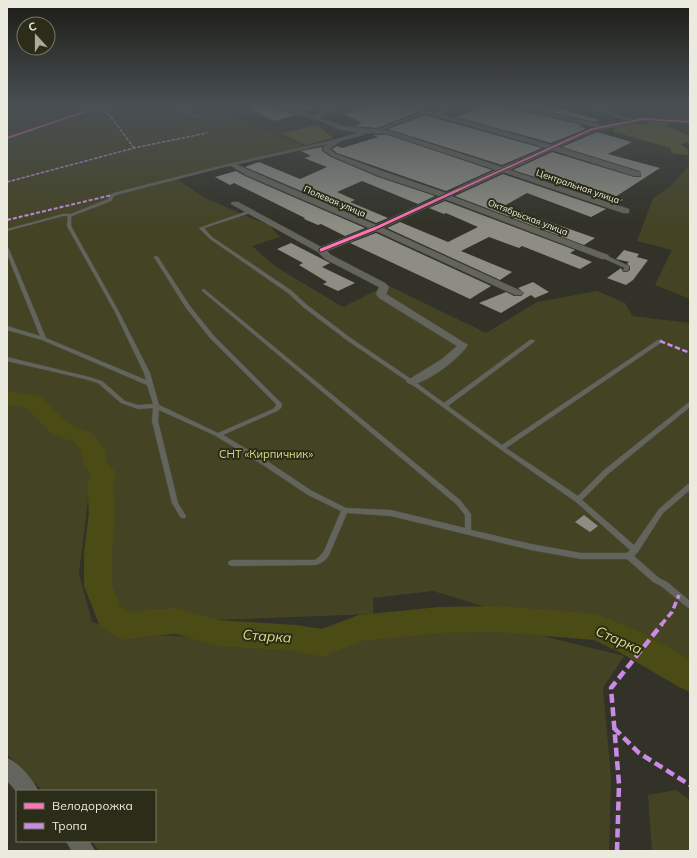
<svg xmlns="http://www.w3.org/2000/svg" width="697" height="858" font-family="Mulish,sans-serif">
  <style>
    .built { fill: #3e3f25 }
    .green { fill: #444425 }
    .forest { fill: #5c5b2a }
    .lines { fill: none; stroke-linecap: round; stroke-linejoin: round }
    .river { fill: #4b4b16; fill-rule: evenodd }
    .building { fill: #8d8d84 }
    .lane-casing { stroke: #505046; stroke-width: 1 }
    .street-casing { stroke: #505046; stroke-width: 1 }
    .lane { fill: #63645c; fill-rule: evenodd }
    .street { fill: #63645c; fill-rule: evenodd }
    .quiet-far4 { stroke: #ca8be6; stroke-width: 1.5; stroke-dasharray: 3.5 1.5; stroke-linecap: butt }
    .quiet-far3 { stroke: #ca8be6; stroke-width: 2; stroke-dasharray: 4 2; stroke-linecap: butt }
    .quiet-far2 { stroke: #ca8be6; stroke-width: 2.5; stroke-dasharray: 5.5 2.5; stroke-linecap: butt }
    .quiet-far1 { stroke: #ca8be6; stroke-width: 3.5; stroke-dasharray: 7 3.5; stroke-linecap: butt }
    .quiet { stroke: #ca8be6; stroke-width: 4.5; stroke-dasharray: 9 4.5; stroke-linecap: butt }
    .cycleway-far1-casing { stroke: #2c2d19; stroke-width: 3.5 }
    .cycleway-casing { stroke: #2c2d19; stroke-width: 5 }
    .cycleway-far1 { stroke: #fb73b8; stroke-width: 2 }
    .cycleway { stroke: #fb73b8; stroke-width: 3 }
    .labels { text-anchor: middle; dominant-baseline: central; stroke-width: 4; stroke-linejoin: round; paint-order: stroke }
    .far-street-label { font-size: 9px; fill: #eaebde; stroke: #2c2d19 }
    .park-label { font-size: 11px; fill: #d9da86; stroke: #2c2d19 }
    .near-water-label { font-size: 14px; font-style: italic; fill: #dadb87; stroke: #2c2d19 }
  </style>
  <rect width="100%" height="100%" fill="#323228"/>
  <path class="built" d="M635 105H690V112L681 117 631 111Z"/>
  <g class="green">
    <path d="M7 105H212L222 112 306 147 176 178 203 197 270 226 280 237 252 246 276 267 343 307 387 285 486 333 537 302 597 291 625 303 632 316 690 323V680L641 654 433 591 373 598V614L214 620 218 633 176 621 146 623 125 627 110 615 98 586V552L102 513 100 484 103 479V472L96 466 93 449 82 437 60 429 33 401 7 398Z"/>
    <path d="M690 107V120L626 113 628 110 638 109 677 114Z"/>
    <path d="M690 164V299L655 285 672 250 637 241 653 198 669 188Z"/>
    <path d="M7 399 31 402 57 430 80 439 90 449 92 466 79 574 92 622 138 634 259 641 323 651 362 634 511 628 624 656 603 688 611 778 609 851H100L91 841H155V791H43L7 754Z"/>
    <path d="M676 790 690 800V851H652L648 795Z"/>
  </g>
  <g class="forest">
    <path d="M644 119 671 121 667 126 690 136V142L680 144 687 149 689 155 671 153V148L614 132V125L627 123 649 124Z"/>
    <path d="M311 126 320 127 333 138 306 145 281 134Z"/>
  </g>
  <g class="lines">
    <path class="river" d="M7 391 41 396 68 424 90 432 105 449 107 462 115 472V479L113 484 115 513 112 552V586L121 607 130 613 146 610 176 608 218 620 296 625 322 629 359 615 439 607 499 606 597 614 643 633 690 660V692L679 687 621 653 594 640 499 632 439 633 361 641 323 657 296 651 218 646 176 634 146 636 125 640 114 636 99 624 84 586V552L89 513 87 484 91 475 84 466 81 451 74 442 52 434 26 407 7 405Z"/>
  </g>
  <g class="building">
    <path d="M241 105H268L269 106 295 115 274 121Z"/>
    <path d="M281 105H319L320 106 304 112Z"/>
    <path d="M374 105H394L417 112 377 128 355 126 362 123 344 114Z"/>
    <path d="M486 105H505L509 108 582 125 578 126 586 129 551 143 457 117Z"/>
    <path d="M520 105H544L600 120 595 122Z"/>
    <path d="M425 115 446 121 542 148 502 165 388 129Z"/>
    <path d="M597 132 632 142 608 154 660 168 615 197 623 200 616 203 513 170 552 152 634 177H641L640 171 562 147Z"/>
    <path d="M373 135H388L492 170 446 191 337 153 332 149 337 146 342 148 378 137Z"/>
    <path d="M322 147V151L331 157 378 177 435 196 418 204 362 181 337 192 355 200 350 202 388 218 376 223 245 167 259 162 300 179 327 167 304 158 311 156 301 151Z"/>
    <path d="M236 171 245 176 365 228 345 236 321 224 318 225 304 219 305 218 234 183 230 185 215 177Z"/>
    <path d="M503 174 606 209 591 217 527 193 504 206 595 238 584 245 455 196Z"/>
    <path d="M445 201 575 250 570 253 592 262 580 269 522 246 519 248 489 237 461 251 512 272 500 280 387 228 400 222 448 242 478 227 446 213 444 214 429 208Z"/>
    <path d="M376 233 491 286 470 299 350 243Z"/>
    <path d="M291 243 330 263 322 267 355 283 338 291 323 284 327 282 299 265 303 263 277 249Z"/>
    <path d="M624 250 639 254 637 257 648 260 633 280 626 285 607 278 621 268 623 272H627L630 270V266L627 264 629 262 616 259Z"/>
    <path d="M533 282 549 292 535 298 531 295 501 313 479 303 506 292 514 296H521L524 293 518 288Z"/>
    <path d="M584 515 598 526 590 532 575 522Z"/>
  </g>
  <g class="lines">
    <defs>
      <g id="lane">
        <path d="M176 105H179L194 114 205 116 203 117 192 116Z"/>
        <path d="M586 105H589L632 120 629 121 595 110Z"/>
        <path d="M425 111 427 112 377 132 374 131Z"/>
        <path d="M339 139 341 140 340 141 220 168 116 195 114 196 111 201 72 216 71 217V226L119 312 150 373 159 405 218 433 273 409 276 406V404L210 338 186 308 154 257 156 256 158 257 190 306 214 336 282 404 281 408 277 411 223 435 267 461 312 491 346 508 391 510 465 528V515L456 504 202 291V290L204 289 460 500 471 514V530L531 544 581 553H627L630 550 576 502 500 449 410 383 348 341 303 307 288 293 210 239 199 228 248 211H250V213L204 228 212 237 292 291 307 305 352 339 414 381 444 403 530 340H534L535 341 534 342 448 406 502 445 658 340H662L663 341 662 342 506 448 578 496 604 470 688 403 690 402V407L608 474 582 500 634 545 659 509 688 484H690V490L663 513 638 552 634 556 659 578 667 582 690 601V608L687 607 661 586 653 582 627 559H581L531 550 391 516 347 513 329 555C326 560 322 563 316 565L232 566 229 565 228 563 229 561 232 560H315L320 556 324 551 341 511 308 495 263 465 216 436 159 410 158 421 178 503 186 516 185 518H181L172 503 152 421 153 408 138 409 121 403 98 383 85 379 7 361V357L89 377 102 381 125 401 138 405 153 404 147 385 42 340 7 330V326L40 336 7 254V248L9 249 46 338 146 380 144 373 115 312 67 226 68 216H63L7 231V229L63 214H71L108 199 111 194 114 193 220 166Z"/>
        <path d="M603 256H607L629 266V269L627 271H623V270L625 268 603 258Z"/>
      </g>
      <g id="street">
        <path d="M100 105H108L7 140V136Z"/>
        <path d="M269 105H277L314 116 332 105H339L320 118 342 126 391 131 502 167 546 148 397 105H406L436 113C442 107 449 105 458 105L441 114 497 129 551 145 595 127 509 107 506 105H515L603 125 644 117 690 120V124L644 121 594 131 558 147 640 172V176H634L552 150 509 170 629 209V213H623L503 172 451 196 608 255 609 257 608 259H602L445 199 383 228 521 291 523 293 521 295H515L376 231 327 251 331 255 385 283 389 287 386 294 468 345C458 360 429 381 412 385L406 382 408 380 442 359 457 346 379 298 376 294 379 287 325 259 318 252 231 204 232 202H238L321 247 369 228 246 175 230 165 235 164 376 225 439 196 379 176 332 156 323 150 324 146 337 139 359 133 338 129 323 122ZM364 133 388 134 496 170 446 193 385 172 336 154 329 149 341 141 363 135Z"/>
        <path d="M7 758C19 763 33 779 38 791L17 792 7 781Z"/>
        <path d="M66 841H89L95 851H72Z"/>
      </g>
    </defs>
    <use href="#lane" class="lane-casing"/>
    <use href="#street" class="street-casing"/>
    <use href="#lane" class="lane"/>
    <use href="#street" class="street"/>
    <g class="quiet-far4">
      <path d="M100 107 111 117 134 148"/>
      <path d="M7 182 134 148 207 133"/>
    </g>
    <path class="quiet-far3" d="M7 220 112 195"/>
    <path class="quiet-far2" d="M660 341 690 353"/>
    <path class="quiet-far1" d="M661 625 672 612 679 595"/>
    <g class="quiet">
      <path d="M614 728 639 753 690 785"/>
      <path d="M617 851 619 784 611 688 662 624"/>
    </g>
    <defs>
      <g id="cycleway-far1">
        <path d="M7 138 105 105"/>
        <path d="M456 191 592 129 644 119 690 122"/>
      </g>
      <path id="cycleway" d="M321 250 376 228 458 190"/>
    </defs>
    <use href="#cycleway-far1" class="cycleway-far1-casing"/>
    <use href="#cycleway" class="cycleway-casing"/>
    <use href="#cycleway-far1" class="cycleway-far1"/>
    <use href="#cycleway" class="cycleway"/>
  </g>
  <linearGradient id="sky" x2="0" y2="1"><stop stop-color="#1c1c16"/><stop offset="0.47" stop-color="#494f53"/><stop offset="1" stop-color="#494f53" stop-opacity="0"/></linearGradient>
  <rect width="697" height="225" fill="url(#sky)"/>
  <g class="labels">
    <g class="far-street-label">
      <text transform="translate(578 186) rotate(19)">Центральная улица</text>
      <text transform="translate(335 201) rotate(23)">Полевая улица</text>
      <text transform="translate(528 217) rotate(21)">Октябрьская улица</text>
    </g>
    <g class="park-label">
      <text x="266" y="454">СНТ «Кирпичник»</text>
    </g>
    <g class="near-water-label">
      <text transform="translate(267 636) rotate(4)">Старка</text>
      <text transform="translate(619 640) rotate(24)">Старка</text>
    </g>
  </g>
  <rect width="697" height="858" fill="none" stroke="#eaebde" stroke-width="16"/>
  <rect x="16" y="790" width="140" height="52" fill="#2c2d19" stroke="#787968"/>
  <rect x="24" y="803" width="20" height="6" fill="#fb73b8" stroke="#787968"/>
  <text x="52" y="810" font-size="12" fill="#eaebde">Велодорожка</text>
  <rect x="24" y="823" width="20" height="6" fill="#ca8be6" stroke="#787968"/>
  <text x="52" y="830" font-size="12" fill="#eaebde">Тропа</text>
  <g transform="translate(36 36) rotate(339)"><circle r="19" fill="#2c2d19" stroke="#787968"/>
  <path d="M0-3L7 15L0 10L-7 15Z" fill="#aaaa9e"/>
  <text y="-6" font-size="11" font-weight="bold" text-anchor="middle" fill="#eaebde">С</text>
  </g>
</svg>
